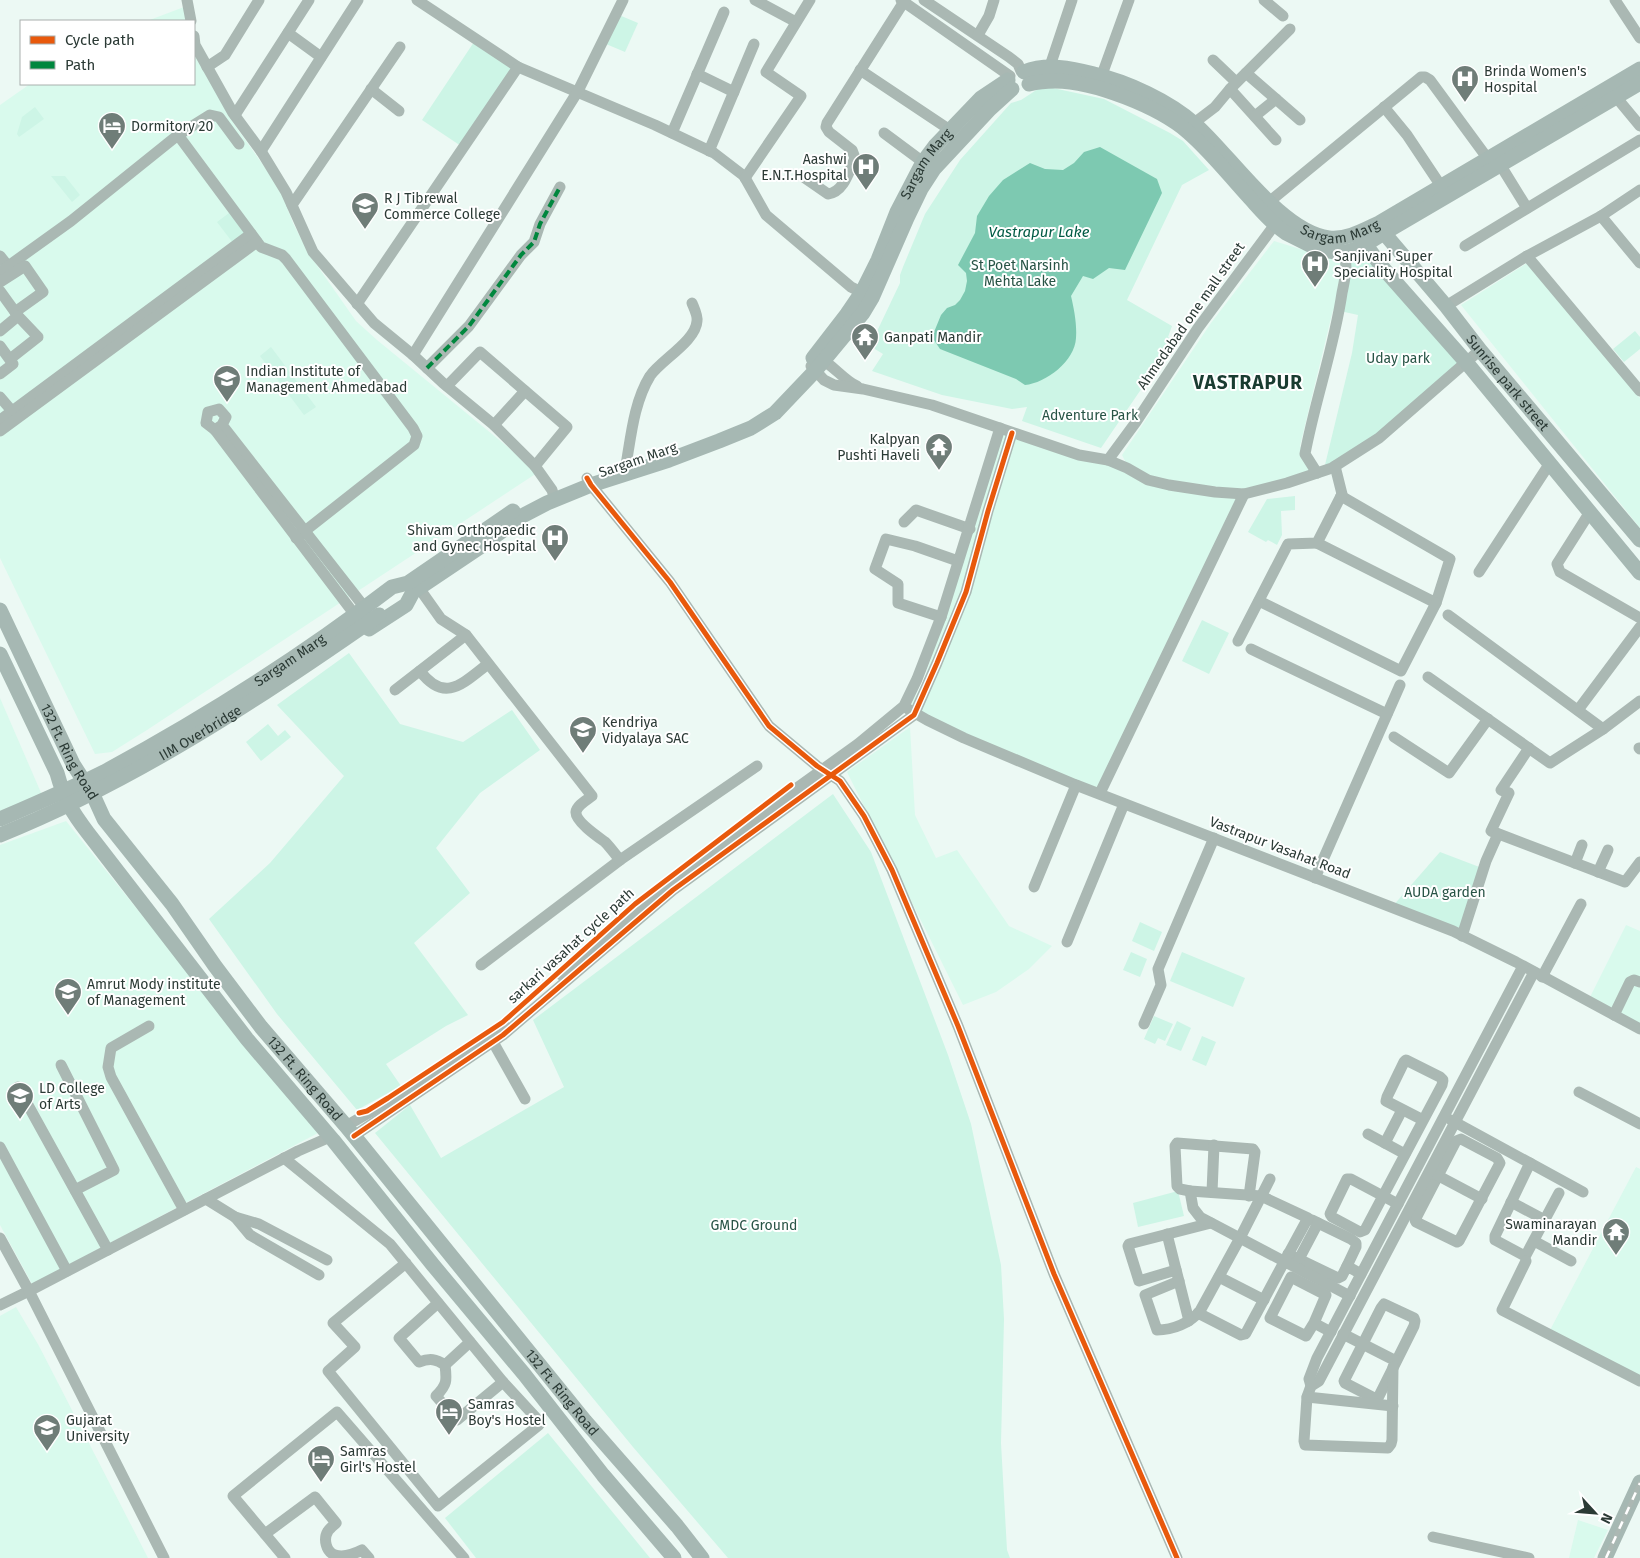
<svg xmlns="http://www.w3.org/2000/svg" width="1640" height="1558" font-family="'Fira Sans',sans-serif">
  <style>
    .built { fill: #d9faed }
    .green { fill: #cdf5e6 }
    .water { fill: #7dc9b1 }
    .lines { fill: none; stroke-linecap: round; stroke-linejoin: round }
    .minor { stroke: #aab8b3; stroke-width: 11 }
    .major { stroke: #a6b8b3; stroke-width: 15 }
    .rail-casing { stroke: #acb8b3; stroke-width: 4.5 }
    .rail { stroke: #fff; stroke-width: 2.5; stroke-dasharray: 8; stroke-linecap: butt }
    .major-bridge { stroke: #a6b8b3; stroke-width: 15 }
    .quiet { stroke: #00873e; stroke-width: 4; stroke-dasharray: 8 4; stroke-linecap: butt }
    .cycleway-casing { stroke: #fff; stroke-width: 8 }
    .cycleway { stroke: #e8590c; stroke-width: 5 }
    .labels { text-anchor: middle; dominant-baseline: central; stroke-width: 4; stroke-linejoin: round; paint-order: stroke }
    .poi-label { font-size: 14px; fill: #2b3a35; stroke: #fff; text-anchor: start }
    .street-label { font-size: 14px; fill: #2b3a35; stroke: #fff }
    .park-label { font-size: 14px; fill: #285446; stroke: #fff }
    .water-label { font-size: 15px; font-style: italic; fill: #015b45; stroke: #fff }
    .district-label { font-size: 19px; font-weight: bold; letter-spacing: 1px; fill: #1a3c31; stroke: #fff }
  </style>
  <rect width="100%" height="100%" fill="#ecf9f4"/>
  <g class="built">
    <path d="M184 7 188 21H147Z"/>
    <path d="M194 44 234 124 280 189 293 223 309 254 356 321 377 340 531 466 537 473 147 730 112 752 95 754 0 558V105L30 84H194Z"/>
    <path d="M1274 241 1346 263 1339 310H1333L1300 446 1316 472 1244 491 1148 477 1127 465 1122 455 1211 323Z"/>
    <path d="M1527 263 1640 398V528L1461 305Z"/>
    <path d="M1003 432 1107 462 1149 482 1242 495 1099 791 908 709 923 683Z"/>
    <path d="M0 698 42 795 0 811Z"/>
    <path d="M910 727 915 815 936 858 957 850 1009 926 1052 946 1029 969 996 992 963 1005 847 772Z"/>
    <path d="M66 821 318 1133 32 1284 0 1225V845Z"/>
    <path d="M1626 925 1640 931V1024L1590 997Z"/>
    <path d="M1636 1167 1640 1169V1379L1549 1332Z"/>
    <path d="M16 1307 39 1346 148 1558H0V1316Z"/>
    <path d="M1578 1520 1608 1530 1594 1558H1569Z"/>
  </g>
  <g class="green">
    <path d="M619 15 638 23 625 52 606 44Z"/>
    <path d="M474 42 513 68 461 146 422 120Z"/>
    <path d="M1053 88 1104 99 1170 133 1183 141 1209 170 1182 185 1127 300 1172 326 1168 337 1174 341 1101 448 1022 421 1027 407 1012 409 942 395 872 371 883 354 870 346 900 283V275L903 267 925 214 960 160 1011 103 1021 100 1038 89Z"/>
    <path d="M35 107 44 119 19 137 17 134 22 117Z"/>
    <path d="M51 176H65L80 195 72 202Z"/>
    <path d="M229 213 245 234 233 243 217 222Z"/>
    <path d="M1371 254 1464 362 1379 435 1324 469 1352 353 1358 315 1340 311 1348 264Z"/>
    <path d="M1635 331 1640 337V349L1624 362 1613 349Z"/>
    <path d="M271 347 316 407 304 415 260 356Z"/>
    <path d="M1295 496V510L1281 511 1282 535 1277 545 1268 540 1266 542 1248 532 1267 499Z"/>
    <path d="M1202 620 1229 633 1209 674 1182 661Z"/>
    <path d="M349 653 400 724 463 742 512 710 540 750 480 793 436 848 470 893 414 943 468 1015 446 1026 386 1064 401 1086 357 1110 277 1014 209 919 270 863 344 776 277 705Z"/>
    <path d="M268 724 278 736 285 730 291 737 261 761 246 742Z"/>
    <path d="M833 794 871 852 948 1055 971 1124 1001 1265 1004 1319 1001 1443 1007 1550 1010 1558H728L633 1447 375 1133 410 1105 441 1158 564 1087 533 1020Z"/>
    <path d="M1440 852 1482 868 1466 930 1392 907Z"/>
    <path d="M1140 922 1162 932 1154 951 1132 941Z"/>
    <path d="M1131 952 1147 959 1140 977 1123 970Z"/>
    <path d="M1182 952 1245 978 1233 1007 1170 981Z"/>
    <path d="M1154 1016 1173 1024 1165 1041 1158 1038 1155 1044 1144 1039Z"/>
    <path d="M1177 1021 1191 1028 1181 1051 1166 1045Z"/>
    <path d="M1202 1036 1216 1042 1206 1066 1192 1060Z"/>
    <path d="M1178 1191 1184 1216 1138 1227 1133 1203Z"/>
    <path d="M548 1433 650 1558H476L445 1518Z"/>
  </g>
  <path class="water" d="M1100 147 1157 179 1162 193 1125 270 1109 268 1093 279 1083 276 1071 296C1074 309 1077 324 1076 338 1075 361 1046 383 1025 385L1016 379 940 349 932 337 941 315 947 308 955 305 960 300 965 291 967 281 966 273 958 265 975 233 977 216 989 196 1003 180 1030 163 1045 169 1063 170 1074 163 1084 152Z"/>
  <g class="lines">
    <g class="minor">
      <path d="M187 0 191 21"/>
      <path d="M417 0 518 67 655 125 714 153 744 176 766 215 851 287 869 296"/>
      <path d="M755 0 796 22"/>
      <path d="M901 0 1010 76"/>
      <path d="M924 0 1009 57 1018 64 1021 71"/>
      <path d="M1264 0 1283 16"/>
      <path d="M1615 0 1640 38"/>
      <path d="M288 33 321 57"/>
      <path d="M978 35 989 16 994 0"/>
      <path d="M194 36 195 45 233 113 261 151 286 192 313 252 374 323 413 355 443 383 494 425 535 466 552 490 555 500"/>
      <path d="M1213 60 1236 82"/>
      <path d="M1050 66 1072 0"/>
      <path d="M207 67 225 55 259 0"/>
      <path d="M860 70 950 130"/>
      <path d="M1246 73 1300 120"/>
      <path d="M697 74 734 92"/>
      <path d="M1099 83 1129 0"/>
      <path d="M371 89 399 111"/>
      <path d="M1230 89 1276 140"/>
      <path d="M1616 97 1640 126"/>
      <path d="M1384 107 1407 135 1441 186"/>
      <path d="M235 115 309 0"/>
      <path d="M1255 116 1276 99"/>
      <path d="M1194 123 1215 107 1230 89 1290 29"/>
      <path d="M672 133 724 12"/>
      <path d="M884 133 923 162"/>
      <path d="M178 135 261 247 282 255 286 259 413 428 417 436 414 445 296 538"/>
      <path d="M261 151 358 0"/>
      <path d="M709 151 754 44"/>
      <path d="M1501 166 1527 208"/>
      <path d="M802 176 828 194C844 192 849 171 855 158L852 150 829 132 826 127 827 123 905 0"/>
      <path d="M745 178 801 96 766 72 810 0"/>
      <path d="M1269 202 1421 77H1425L1430 80 1488 159"/>
      <path d="M292 205 400 47"/>
      <path d="M1601 216 1640 263"/>
      <path d="M1465 246 1640 140"/>
      <path d="M0 256 8 266"/>
      <path d="M1527 256 1640 391"/>
      <path d="M0 272 71 221 178 135 210 115 219 117 239 144"/>
      <path d="M0 282 25 266 43 292 15 312"/>
      <path d="M0 291 18 316 0 331"/>
      <path d="M357 304 518 67"/>
      <path d="M1446 306 1527 256 1601 216 1640 190"/>
      <path d="M0 346 13 364 0 374"/>
      <path d="M413 355 578 91 623 0"/>
      <path d="M818 358C832 363 843 380 857 386"/>
      <path d="M10 359 38 337 18 316"/>
      <path d="M811 366 824 380 834 385 863 389 932 405 1079 455 1108 460 1127 468 1148 480 1169 485 1215 492 1244 494 1287 483 1332 468 1379 438 1480 350"/>
      <path d="M427 368 469 326 521 255 534 242 540 224 560 187"/>
      <path d="M447 386 480 352 567 427 535 466"/>
      <path d="M0 397 12 411"/>
      <path d="M0 420 251 234"/>
      <path d="M222 425 215 430 206 423 208 412 219 409 226 417 222 425 365 608"/>
      <path d="M494 425 525 391"/>
      <path d="M215 430 355 615"/>
      <path d="M0 431 257 242"/>
      <path d="M1108 460 1136 422 1198 328 1279 219"/>
      <path d="M626 465C631 436 634 402 650 376 661 360 696 341 697 321 698 316 694 308 692 303"/>
      <path d="M1317 473 1305 454C1315 400 1334 348 1342 293 1345 278 1348 268 1344 252"/>
      <path d="M587 478 591 485 670 582 769 726 817 766 840 781 864 816 892 870 958 1026 1054 1274 1177 1558"/>
      <path d="M1590 512 1557 564 1560 572 1640 618"/>
      <path d="M904 522 916 510 970 529"/>
      <path d="M1317 543 1436 603 1450 559 1341 496"/>
      <path d="M1479 572 1550 463"/>
      <path d="M419 588 441 619 466 635 592 796C587 800 577 805 576 812 575 821 598 837 605 842 610 847 615 854 620 860L481 965"/>
      <path d="M1259 601 1401 671 1436 603"/>
      <path d="M1448 615 1603 729"/>
      <path d="M941 617 898 603V584L875 569 886 539 915 546 958 561"/>
      <path d="M1238 641 1288 544 1317 543 1342 494 1335 466"/>
      <path d="M1251 649 1387 714"/>
      <path d="M420 671C445 704 463 683 488 664"/>
      <path d="M1428 677 1550 763 1603 729 1640 701"/>
      <path d="M395 690 466 635"/>
      <path d="M908 709 927 720 964 738 1076 785 1453 931 1516 962 1640 1029"/>
      <path d="M1578 710 1640 627"/>
      <path d="M1394 737 1449 773 1488 719"/>
      <path d="M1529 748 1501 790 1509 793 1491 831 1625 882 1640 862"/>
      <path d="M1639 748 1640 749"/>
      <path d="M1100 793 1244 494"/>
      <path d="M620 860 757 766"/>
      <path d="M1575 863 1582 845"/>
      <path d="M1598 872 1608 850"/>
      <path d="M1315 878 1400 685"/>
      <path d="M1034 887 1076 785"/>
      <path d="M1462 936 1486 861 1498 834"/>
      <path d="M1067 942 1124 804"/>
      <path d="M561 975 657 891 762 813 858 744 904 706 917 679 941 617 1000 428"/>
      <path d="M1542 977 1581 904"/>
      <path d="M1614 1015 1630 982 1634 980 1640 982"/>
      <path d="M1144 1024 1161 985 1158 969 1214 838"/>
      <path d="M149 1026 111 1048 108 1067 111 1077 184 1210"/>
      <path d="M493 1042 525 1099"/>
      <path d="M61 1065 114 1170 75 1190"/>
      <path d="M18 1087 108 1250"/>
      <path d="M1579 1092 1640 1124"/>
      <path d="M1451 1120 1583 1192"/>
      <path d="M346 1126 398 1096 504 1025"/>
      <path d="M1368 1134 1405 1154"/>
      <path d="M354 1136 503 1035 673 890 914 715 937 663 966 592 988 511 1012 433"/>
      <path d="M1461 1139 1497 1158 1500 1163 1459 1241 1457 1242 1416 1222 1415 1220 1456 1141Z"/>
      <path d="M1385 1143 1402 1110"/>
      <path d="M0 1147 67 1271"/>
      <path d="M284 1158 390 1244 503 1382 539 1421V1425L438 1506 328 1371 355 1347 333 1323 406 1263"/>
      <path d="M1530 1163 1495 1236V1240L1523 1255H1526L1559 1193"/>
      <path d="M1433 1173 1482 1199"/>
      <path d="M1190 1191 1180 1189 1177 1186 1175 1146 1177 1143 1253 1149 1255 1152 1249 1196"/>
      <path d="M1212 1192 1214 1145"/>
      <path d="M206 1199 235 1217 250 1235 319 1275"/>
      <path d="M1511 1202 1545 1220"/>
      <path d="M1398 1204 1383 1196 1365 1230 1360 1232 1332 1217 1330 1214 1347 1179H1351L1383 1196 1442 1085 1443 1080 1440 1077 1406 1060 1404 1062 1387 1097 1386 1101 1423 1120"/>
      <path d="M235 1217 259 1224 327 1260"/>
      <path d="M1318 1223 1351 1239 1356 1243V1247L1347 1266"/>
      <path d="M1167 1234 1189 1321"/>
      <path d="M0 1238 29 1291 0 1305"/>
      <path d="M1534 1241 1571 1261"/>
      <path d="M1288 1254 1338 1278 1342 1276 1347 1266 1361 1274"/>
      <path d="M1299 1259 1318 1223 1312 1220"/>
      <path d="M1526 1261 1502 1310 1640 1381"/>
      <path d="M1176 1270 1139 1281 1128 1246 1129 1244 1211 1223"/>
      <path d="M1219 1277 1264 1300"/>
      <path d="M1179 1281 1145 1295 1157 1330C1173 1330 1190 1323 1200 1311L1240 1238 1270 1179"/>
      <path d="M438 1303 399 1338 419 1362C430 1358 436 1359 445 1365 447 1381 447 1385 436 1396L457 1420 503 1382"/>
      <path d="M1384 1304 1414 1318 1415 1321 1414 1326 1378 1398 1376 1399 1345 1383 1344 1381 1381 1308Z"/>
      <path d="M1198 1313 1241 1335 1245 1334 1246 1333 1284 1262 1308 1218 1261 1196 1190 1191 1193 1208 1200 1217 1350 1296"/>
      <path d="M1314 1323 1326 1295 1291 1277 1270 1318 1306 1336 1314 1323 1331 1332"/>
      <path d="M1343 1334 1396 1361"/>
      <path d="M445 1365 470 1342"/>
      <path d="M1393 1367 1392 1440 1391 1444 1388 1448 1305 1445 1304 1441 1307 1397 1311 1386 1319 1381 1534 972"/>
      <path d="M1311 1386 1309 1379 1317 1358 1523 966"/>
      <path d="M1307 1397 1393 1406"/>
      <path d="M265 1534 315 1497 336 1523C334 1525 330 1528 328 1531 323 1539 326 1552 335 1555 344 1558 354 1554 362 1550L369 1558"/>
      <path d="M1433 1537 1529 1558"/>
      <path d="M164 1558 29 1291 298 1151 330 1137"/>
      <path d="M285 1558 233 1496 337 1412 464 1558"/>
    </g>
    <g class="major">
      <path id="s1" d="M1024 72C1047 63 1071 68 1094 74 1128 82 1169 101 1195 124 1231 156 1281 232 1329 238 1347 240 1364 230 1379 223L1640 69"/>
      <path d="M1029 84C1037 82 1046 81 1055 81 1094 81 1159 107 1188 132 1210 151 1228 174 1248 196 1260 209 1271 223 1286 233 1294 237 1302 241 1310 245 1321 249 1331 253 1343 252 1358 251 1372 240 1384 233L1640 83"/>
      <path id="s2" d="M1380 224 1384 233 1446 306 1480 350 1640 540"/>
      <path d="M1361 235 1365 244 1383 268 1466 362 1640 573"/>
      <path id="s3" d="M813 358 847 314 862 292 878 260 897 212 923 162 935 146 981 98 1008 80"/>
      <path id="s4" d="M0 610 73 764 94 797 104 819 172 904 215 966 261 1027 346 1126 585 1421 677 1526 702 1558"/>
      <path d="M369 629 406 605 413 592 480 547 524 515 547 503 591 485 669 460 719 441 751 428 775 413 815 371 863 313 872 298 907 218 921 189 934 169 990 109 1012 89"/>
      <path d="M0 654 57 773C64 799 72 812 88 833L247 1039 333 1140 433 1265 524 1374 603 1475 674 1558"/>
      <path id="s5" d="M0 819C35 804 70 789 104 772 204 718 302 656 392 587L408 583 513 511"/>
      <path d="M1605 1558 1640 1482"/>
    </g>
    <defs>
      <path id="rail" d="M1606 1558 1640 1483"/>
    </defs>
    <use href="#rail" class="rail-casing"/>
    <use href="#rail" class="rail"/>
    <path class="major-bridge" id="s6" d="M0 835C136 780 259 699 379 615"/>
    <path class="quiet" d="M427 368 469 326 521 255 534 242 540 224 560 187"/>
    <defs>
      <g id="cycleway">
        <path d="M587 478 591 485 670 582 769 726 817 766 840 781 864 816 892 870 958 1026 1054 1274 1177 1558"/>
        <path d="M359 1113 367 1111 388 1098 503 1022 635 904 791 785"/>
        <path d="M354 1136 503 1035 673 890 914 715 937 663 966 592 988 511 1012 433"/>
      </g>
    </defs>
    <use href="#cycleway" class="cycleway-casing"/>
    <use href="#cycleway" class="cycleway"/>
  </g>
  <defs>
    <symbol id="hospital-pin" viewBox="-11 -11 22 30"><path d="M0 17L-7.5 6A9.5 9.5 0 1 1 7.5 6Z" fill="#6f7d78" stroke="#fff"/><path d="M-5-5h3v3.5h4V-5h3V5h-3V1.5h-4V5h-3Z" fill="#fff"/></symbol>
    <symbol id="hotel-pin" viewBox="-11 -11 22 30"><path d="M0 17L-7.5 6A9.5 9.5 0 1 1 7.5 6Z" fill="#6f7d78" stroke="#fff"/><path d="M-6-4.5h1.5V1H6V5H4.5V3h-9V5H-6ZM-4 0a1.8 1.8 0 1 1 3.6 0ZM.5 0V-2.5h3Q6-2.5 6 0Z" fill="#fff"/></symbol>
    <symbol id="university-pin" viewBox="-11 -11 22 30"><path d="M0 17L-7.5 6A9.5 9.5 0 1 1 7.5 6Z" fill="#6f7d78" stroke="#fff"/><path d="M0-5L7-2L0 1L-7-2ZM-4 1L0 2.5L4 1V4Q0 6-4 4Z" fill="#fff"/></symbol>
    <symbol id="temple-pin" viewBox="-11 -11 22 30"><path d="M0 17L-7.5 6A9.5 9.5 0 1 1 7.5 6Z" fill="#6f7d78" stroke="#fff"/><path d="M0-6L5-2H3V0L6.5 2.5H4V6H1.5V3h-3V6H-4V2.5H-6.5L-3 0V-2H-5Z" fill="#fff"/></symbol>
    <symbol id="school-pin" viewBox="-11 -11 22 30"><path d="M0 17L-7.5 6A9.5 9.5 0 1 1 7.5 6Z" fill="#6f7d78" stroke="#fff"/><path d="M0-5L7-2L0 1L-7-2ZM-4 1L0 2.5L4 1V4Q0 6-4 4Z" fill="#fff"/></symbol>
  </defs>
  <g fill-rule="evenodd">
    <use href="#hospital-pin" x="1449" y="63" width="32" height="43"/>
    <use href="#hotel-pin" x="96" y="110" width="32" height="43"/>
    <use href="#hospital-pin" x="850" y="151" width="32" height="43"/>
    <use href="#university-pin" x="349" y="190" width="32" height="43"/>
    <use href="#hospital-pin" x="1299" y="248" width="32" height="43"/>
    <use href="#temple-pin" x="849" y="321" width="32" height="43"/>
    <use href="#university-pin" x="211" y="363" width="32" height="43"/>
    <use href="#temple-pin" x="923" y="431" width="32" height="43"/>
    <use href="#hospital-pin" x="539" y="522" width="32" height="43"/>
    <use href="#school-pin" x="567" y="714" width="32" height="43"/>
    <use href="#university-pin" x="52" y="976" width="32" height="43"/>
    <use href="#university-pin" x="4" y="1080" width="32" height="43"/>
    <use href="#temple-pin" x="1600" y="1216" width="32" height="43"/>
    <use href="#hotel-pin" x="433" y="1396" width="32" height="43"/>
    <use href="#university-pin" x="31" y="1412" width="32" height="43"/>
    <use href="#hotel-pin" x="305" y="1443" width="32" height="43"/>
  </g>
  <g class="labels">
    <g class="poi-label">
      <text x="1484" y="71">Brinda Women's<tspan x="1484" dy="16">Hospital</tspan></text>
      <text x="131" y="126">Dormitory 20</text>
      <text x="847" y="159" text-anchor="end">Aashwi<tspan x="847" dy="16">E.N.T.Hospital</tspan></text>
      <text x="384" y="198">R J Tibrewal<tspan x="384" dy="16">Commerce College</tspan></text>
      <text x="1334" y="256">Sanjivani Super<tspan x="1334" dy="16">Speciality Hospital</tspan></text>
      <text x="884" y="337">Ganpati Mandir</text>
      <text x="246" y="371">Indian Institute of<tspan x="246" dy="16">Management Ahmedabad</tspan></text>
      <text x="920" y="439" text-anchor="end">Kalpyan<tspan x="920" dy="16">Pushti Haveli</tspan></text>
      <text x="536" y="530" text-anchor="end">Shivam Orthopaedic<tspan x="536" dy="16">and Gynec Hospital</tspan></text>
      <text x="602" y="722">Kendriya<tspan x="602" dy="16">Vidyalaya SAC</tspan></text>
      <text x="87" y="984">Amrut Mody institute<tspan x="87" dy="16">of Management</tspan></text>
      <text x="39" y="1088">LD College<tspan x="39" dy="16">of Arts</tspan></text>
      <text x="1597" y="1224" text-anchor="end">Swaminarayan<tspan x="1597" dy="16">Mandir</tspan></text>
      <text x="468" y="1404">Samras<tspan x="468" dy="16">Boy's Hostel</tspan></text>
      <text x="66" y="1420">Gujarat<tspan x="66" dy="16">University</tspan></text>
      <text x="340" y="1451">Samras<tspan x="340" dy="16">Girl's Hostel</tspan></text>
    </g>
    <g class="street-label">
      <text stroke="none"><textPath href="#s3" startOffset="226">Sargam Marg</textPath></text>
      <text stroke="none"><textPath href="#s1" startOffset="375">Sargam Marg</textPath></text>
      <text transform="translate(1191 316) rotate(-55)">Ahmedabad one mall street</text>
      <text stroke="none"><textPath href="#s2" startOffset="204">Sunrise park street</textPath></text>
      <text transform="translate(638 460) rotate(-19)">Sargam Marg</text>
      <text stroke="none"><textPath href="#s5" startOffset="331">Sargam Marg</textPath></text>
      <text stroke="none"><textPath href="#s6" startOffset="225">IIM Overbridge</textPath></text>
      <text stroke="none"><textPath href="#s4" startOffset="158">132 Ft. Ring Road</textPath></text>
      <text transform="translate(1280 848) rotate(21)">Vastrapur Vasahat Road</text>
      <text transform="translate(571 946) rotate(-42)">sarkari vasahat cycle path</text>
      <text stroke="none"><textPath href="#s4" startOffset="562">132 Ft. Ring Road</textPath></text>
      <text stroke="none"><textPath href="#s4" startOffset="968">132 Ft. Ring Road</textPath></text>
    </g>
    <g class="park-label">
      <text x="1020" y="265">St Poet Narsinh<tspan x="1020" dy="16">Mehta Lake</tspan></text>
      <text x="1398" y="358">Uday park</text>
      <text x="1090" y="415">Adventure Park</text>
      <text x="1445" y="892">AUDA garden</text>
      <text x="754" y="1225">GMDC Ground</text>
    </g>
    <g class="water-label">
      <text x="1039" y="232">Vastrapur Lake</text>
    </g>
    <g class="district-label">
      <text x="1248" y="382">VASTRAPUR</text>
    </g>
  </g>
  <rect x="20" y="20" width="175" height="65" fill="#ffffff" stroke="#aab0ae"/>
  <rect x="30" y="36" width="25" height="8" fill="#e8590c" stroke="#aab0ae"/>
  <text x="65" y="45" font-size="15" fill="#2b3a35">Cycle path</text>
  <rect x="30" y="61" width="25" height="8" fill="#00873e" stroke="#aab0ae"/>
  <text x="65" y="70" font-size="15" fill="#2b3a35">Path</text>
  <g transform="translate(1595 1513) rotate(116)" stroke="#ffffff" stroke-width="4" paint-order="stroke">
  <path d="M0-4L9 19L0 12L-9 19Z" fill="#2b3a35"/>
  <text y="-8" font-size="14" font-weight="bold" text-anchor="middle" fill="#2b3a35">N</text>
  </g>
</svg>
